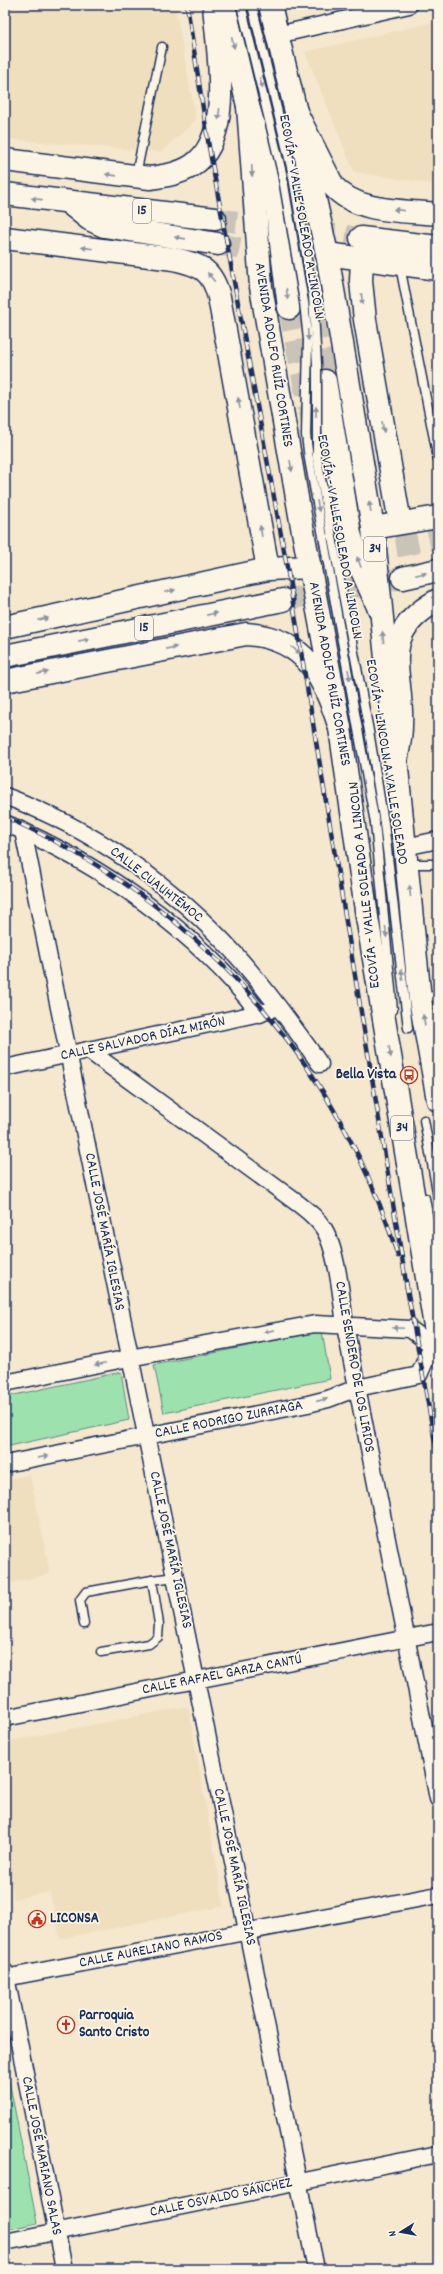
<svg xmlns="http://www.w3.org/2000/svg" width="443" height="2274" font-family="Dekko,sans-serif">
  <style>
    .built { fill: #f0dfbf }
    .green { fill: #9de2ae; stroke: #5c8886 }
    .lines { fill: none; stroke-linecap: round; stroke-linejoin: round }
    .highway-tunnel { stroke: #c9c3b8; stroke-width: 22; stroke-dasharray: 22 11; stroke-linecap: butt }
    .lane-casing { stroke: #1b2f5e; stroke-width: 11 }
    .street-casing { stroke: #1b2f5e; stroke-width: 19 }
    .primary-casing { stroke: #1b2f5e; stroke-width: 25 }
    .highway-casing { stroke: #1b2f5e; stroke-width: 25 }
    .lane { stroke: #fcf5e5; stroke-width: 8 }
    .street { stroke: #fcf5e5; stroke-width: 16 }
    .primary { stroke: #fcf5e5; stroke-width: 22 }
    .highway { stroke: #fcf5e5; stroke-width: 22 }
    .rail-casing { stroke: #1b2f5e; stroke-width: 4.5 }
    .rail { stroke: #fcf5e5; stroke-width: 3; stroke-dasharray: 9; stroke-linecap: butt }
    .lane-bridge-casing { stroke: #1b2f5e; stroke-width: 11; stroke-linecap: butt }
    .lane-bridge { stroke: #fcf5e5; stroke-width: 8 }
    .oneway { fill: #8c92a2 }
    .labels { text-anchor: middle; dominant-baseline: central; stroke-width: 3.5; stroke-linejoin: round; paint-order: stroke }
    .shield { fill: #fcf5e5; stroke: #5e6a86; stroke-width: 1 }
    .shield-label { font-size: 14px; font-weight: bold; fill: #1b2f5e }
    .street-label { font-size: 15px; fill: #1b2f5e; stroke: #fcf5e5 }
    .poi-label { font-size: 15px; font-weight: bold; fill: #1b2f5e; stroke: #fcf5e5; text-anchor: start }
  </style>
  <rect width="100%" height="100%" fill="#f5e8cf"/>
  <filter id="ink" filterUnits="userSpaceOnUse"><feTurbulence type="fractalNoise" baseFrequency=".025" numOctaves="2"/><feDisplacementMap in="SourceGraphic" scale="8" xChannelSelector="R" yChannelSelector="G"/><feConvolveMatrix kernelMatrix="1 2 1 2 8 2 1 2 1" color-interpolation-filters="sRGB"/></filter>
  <g filter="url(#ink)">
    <g class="built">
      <path d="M5 5H175L196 120 161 152 5 139Z"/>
      <path d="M438 21V185L354 172 305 52Z"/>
      <path d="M30 1474 50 1574 5 1584V1480Z"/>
      <path d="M188 1706 224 1906 60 1939 50 1892 14 1899 5 1849V1742Z"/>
    </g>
    <g class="green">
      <path d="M322 1331 330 1379 164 1413 154 1365Z"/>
      <path d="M121 1372 129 1420 5 1447V1397Z"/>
      <path d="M5 2060 37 2223 5 2230Z"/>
    </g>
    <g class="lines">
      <g class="highway-tunnel">
        <path d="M215 219 361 238"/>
        <path d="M218 244C238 249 260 250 277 260 312 279 318 345 325 381"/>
        <path d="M289 308 319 458"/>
        <path d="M327 499C329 510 330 522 336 531 356 561 410 543 438 538"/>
        <path d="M283 600 403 578"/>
      </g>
      <defs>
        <g id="lane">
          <path d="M136 175 162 47"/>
          <path d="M400 266 438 459"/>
          <path d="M375 823 393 1010"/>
          <path d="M384 823 408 1028"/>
          <path d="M408 864H438"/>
          <path d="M421 999 438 995"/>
          <path d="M424 1120 438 1197"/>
          <path d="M425 1198 438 1271"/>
          <path d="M152 1580 175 1577"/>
          <path d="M84 1624 80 1600 86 1592 152 1580 159 1624 158 1637 149 1644 101 1652"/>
        </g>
        <g id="street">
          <path d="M277 35 409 5"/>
          <path d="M5 796C93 829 174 886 237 956 267 990 294 1027 320 1064"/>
          <path d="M5 823C102 865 195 930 260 1014"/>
          <path d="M23 831 316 2269"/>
          <path d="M405 847 438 840"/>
          <path d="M88 1050 300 1205C309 1212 318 1219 324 1229 337 1250 342 1300 345 1326L438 1799"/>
          <path d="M5 1068 269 1011"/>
          <path d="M5 1383 129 1358 315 1324 410 1329 432 1345"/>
          <path d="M5 1464 308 1404 328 1399 357 1388 419 1375 432 1345 437 1338"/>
          <path d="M5 1718 438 1632"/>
          <path d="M5 1972 64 2269"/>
          <path d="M5 1978 438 1895"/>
          <path d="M5 2242 438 2154"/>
        </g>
        <g id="primary">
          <path d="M224 5 248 106 261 287 301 521 340 728 367 917 438 1344"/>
          <path d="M270 5 296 112 327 254 373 528 420 999 438 1100"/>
        </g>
        <g id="highway">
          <path d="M248 106 275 194 289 308"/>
          <path d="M296 112 333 186C358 214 403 210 438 214"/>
          <path d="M5 160 150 178C166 176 185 173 198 161 233 130 217 48 214 5"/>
          <path d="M5 194 215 219"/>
          <path d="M69 203 89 219 104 226 218 244"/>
          <path d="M5 238 174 259C200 265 212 269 219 297L268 569"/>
          <path d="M361 238 438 247"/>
          <path d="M327 254 438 269"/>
          <path d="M362 260 361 281 365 320 400 523"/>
          <path d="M325 381 350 534 358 562 380 611"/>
          <path d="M373 528 438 517"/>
          <path d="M403 578 438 570"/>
          <path d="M5 627 268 569 310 567"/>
          <path d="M5 656 283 600"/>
          <path d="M5 681 246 634C306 638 324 677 340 728"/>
          <path d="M396 762C398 750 401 738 401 726 404 670 375 635 438 600"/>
        </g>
      </defs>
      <use href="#lane" class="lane-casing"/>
      <use href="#street" class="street-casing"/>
      <use href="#primary" class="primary-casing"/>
      <use href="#highway" class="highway-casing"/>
      <use href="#lane" class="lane"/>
      <use href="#street" class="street"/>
      <use href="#primary" class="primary"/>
      <use href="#highway" class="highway"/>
      <defs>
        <g id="rail">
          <path d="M187 5 209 147 287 567 407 1288"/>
          <path d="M5 817C194 900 336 1058 398 1256"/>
          <path d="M406 1283 438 1458"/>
        </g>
      </defs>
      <use href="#rail" class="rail-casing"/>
      <use href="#rail" class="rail"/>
      <defs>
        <g id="lane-bridge">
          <path d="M241 5 282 173 304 302 308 340 306 435 309 459 375 823"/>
          <path d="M252 5 292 171 313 296 317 364V458L369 731 384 823"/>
        </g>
      </defs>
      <use href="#lane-bridge" class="lane-bridge-casing"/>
      <use href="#lane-bridge" class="lane-bridge"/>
    </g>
    <defs><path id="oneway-solid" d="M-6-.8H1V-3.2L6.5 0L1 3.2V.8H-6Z"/></defs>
    <g class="oneway">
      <use href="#oneway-solid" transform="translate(233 43) rotate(76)"/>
      <use href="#oneway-solid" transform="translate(261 83) rotate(76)"/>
      <use href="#oneway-solid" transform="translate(219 114) rotate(96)"/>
      <use href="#oneway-solid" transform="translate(252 171) rotate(87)"/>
      <use href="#oneway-solid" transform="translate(111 175) rotate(-172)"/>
      <use href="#oneway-solid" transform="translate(37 199) rotate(-172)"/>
      <use href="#oneway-solid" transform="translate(399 210) rotate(-173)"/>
      <use href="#oneway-solid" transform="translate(180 238) rotate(-172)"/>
      <use href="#oneway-solid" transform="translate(87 248) rotate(-173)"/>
      <use href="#oneway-solid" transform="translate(211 277) rotate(-128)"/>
      <use href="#oneway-solid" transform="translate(287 294) rotate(84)"/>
      <use href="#oneway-solid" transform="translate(362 299) rotate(84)"/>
      <use href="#oneway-solid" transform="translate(308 335) rotate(87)"/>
      <use href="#oneway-solid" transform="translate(239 403) rotate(-100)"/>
      <use href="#oneway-solid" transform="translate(316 412) rotate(-89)"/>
      <use href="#oneway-solid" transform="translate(383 427) rotate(80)"/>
      <use href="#oneway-solid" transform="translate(291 466) rotate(80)"/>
      <use href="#oneway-solid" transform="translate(318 506) rotate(80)"/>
      <use href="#oneway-solid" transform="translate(370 507) rotate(-100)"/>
      <use href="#oneway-solid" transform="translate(261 531) rotate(-99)"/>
      <use href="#oneway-solid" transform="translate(359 562) rotate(-111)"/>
      <use href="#oneway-solid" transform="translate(421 574) rotate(-12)"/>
      <use href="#oneway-solid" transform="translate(170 591) rotate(-12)"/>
      <use href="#oneway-solid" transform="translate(212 614) rotate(-11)"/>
      <use href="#oneway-solid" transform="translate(43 619) rotate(-12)"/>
      <use href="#oneway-solid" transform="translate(383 637) rotate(-96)"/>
      <use href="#oneway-solid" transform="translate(84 640) rotate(-11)"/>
      <use href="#oneway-solid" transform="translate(171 648) rotate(-11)"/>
      <use href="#oneway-solid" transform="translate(296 650) rotate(35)"/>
      <use href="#oneway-solid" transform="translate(43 673) rotate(-11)"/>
      <use href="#oneway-solid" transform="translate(349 675) rotate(80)"/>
      <use href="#oneway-solid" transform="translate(410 891) rotate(-95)"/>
      <use href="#oneway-solid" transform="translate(386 932) rotate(85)"/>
      <use href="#oneway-solid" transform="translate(402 975) rotate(-96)"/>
      <use href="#oneway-solid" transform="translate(424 1020) rotate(-100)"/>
      <use href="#oneway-solid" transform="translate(390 1052) rotate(81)"/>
      <use href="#oneway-solid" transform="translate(398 1328) rotate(-177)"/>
      <use href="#oneway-solid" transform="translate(269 1331) rotate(169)"/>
      <use href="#oneway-solid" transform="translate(100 1364) rotate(168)"/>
      <use href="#oneway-solid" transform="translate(322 1400) rotate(-13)"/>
      <use href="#oneway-solid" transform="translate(43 1457) rotate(-11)"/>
    </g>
  </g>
  <defs>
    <symbol id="bus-ring" viewBox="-11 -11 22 22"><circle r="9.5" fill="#fcf5e5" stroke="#c8321e" stroke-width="1.5"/><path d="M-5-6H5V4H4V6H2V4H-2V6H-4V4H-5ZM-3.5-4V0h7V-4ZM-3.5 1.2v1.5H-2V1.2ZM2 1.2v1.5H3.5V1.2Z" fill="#c8321e"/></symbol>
    <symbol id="civic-ring" viewBox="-11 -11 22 22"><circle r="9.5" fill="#fcf5e5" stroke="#c8321e" stroke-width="1.5"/><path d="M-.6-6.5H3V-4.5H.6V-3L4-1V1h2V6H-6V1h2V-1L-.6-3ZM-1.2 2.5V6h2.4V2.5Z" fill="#c8321e"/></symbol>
    <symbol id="church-ring" viewBox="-11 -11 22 22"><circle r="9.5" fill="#fcf5e5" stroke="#c8321e" stroke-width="1.5"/><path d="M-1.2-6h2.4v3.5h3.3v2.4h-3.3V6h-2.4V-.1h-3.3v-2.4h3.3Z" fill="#c8321e"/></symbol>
  </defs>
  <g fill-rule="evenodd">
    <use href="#bus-ring" x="399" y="1065" width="20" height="20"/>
    <use href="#civic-ring" x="27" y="1909" width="20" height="20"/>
    <use href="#church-ring" x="56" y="2015" width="20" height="20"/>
  </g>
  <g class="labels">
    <g class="shield">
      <rect x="133" y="199" width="18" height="24" rx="3"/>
      <rect x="364" y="537" width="22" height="24" rx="3"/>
      <rect x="135" y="616" width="18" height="24" rx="3"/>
      <rect x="391" y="1116" width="22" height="24" rx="3"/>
    </g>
    <g class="shield-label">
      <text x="142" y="211">15</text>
      <text x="375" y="549">34</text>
      <text x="144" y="628">15</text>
      <text x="402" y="1128">34</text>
    </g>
    <g class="street-label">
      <text transform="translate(301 217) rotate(80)">ECOVÍA - VALLE SOLEADO A LINCOLN</text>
      <text transform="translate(273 355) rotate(81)">AVENIDA ADOLFO RUÍZ CORTINES</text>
      <text transform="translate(339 537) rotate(80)">ECOVÍA - VALLE SOLEADO A LINCOLN</text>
      <text transform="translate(329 674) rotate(80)">AVENIDA ADOLFO RUÍZ CORTINES</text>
      <text transform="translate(386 762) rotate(81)">ECOVÍA - LINCOLN A VALLE SOLEADO</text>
      <text transform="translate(156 885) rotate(38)">CALLE CUAUHTÉMOC</text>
      <text transform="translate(365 885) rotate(-96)">ECOVÍA - VALLE SOLEADO A LINCOLN</text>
      <text transform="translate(143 1039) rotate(-12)">CALLE SALVADOR DÍAZ MIRÓN</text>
      <text transform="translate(104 1232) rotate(79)">CALLE JOSÉ MARÍA IGLESIAS</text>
      <text transform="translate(354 1367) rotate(80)">CALLE SENDERO DE LOS LIRIOS</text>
      <text transform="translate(229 1420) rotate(-11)">CALLE RODRIGO ZURRIAGA</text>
      <text transform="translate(170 1550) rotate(78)">CALLE JOSÉ MARÍA IGLESIAS</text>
      <text transform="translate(222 1675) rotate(-11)">CALLE RAFAEL GARZA CANTÚ</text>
      <text transform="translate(234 1867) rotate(78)">CALLE JOSÉ MARÍA IGLESIAS</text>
      <text transform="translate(151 1950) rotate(-11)">CALLE AURELIANO RAMOS</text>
      <text transform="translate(41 2156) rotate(79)">CALLE JOSÉ MARIANO SALAS</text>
      <text transform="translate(221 2198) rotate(-12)">CALLE OSVALDO SÁNCHEZ</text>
    </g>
    <g class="poi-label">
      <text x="396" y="1075" text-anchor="end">Bella Vista</text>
      <text x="50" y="1919">LICONSA</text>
      <text x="79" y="2016">Parroquia<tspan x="79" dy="17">Santo Cristo</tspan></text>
    </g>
  </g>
  <rect width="443" height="2274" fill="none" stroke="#fcf5e5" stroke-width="20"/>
  <rect x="10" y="10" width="423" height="2254" fill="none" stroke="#1b2f5e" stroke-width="1.5" filter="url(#ink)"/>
  <g transform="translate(401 2232) rotate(259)" stroke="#fcf5e5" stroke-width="3" paint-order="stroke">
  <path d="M0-3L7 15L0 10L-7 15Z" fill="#1b2f5e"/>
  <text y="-6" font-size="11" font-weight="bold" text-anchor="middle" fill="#1b2f5e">N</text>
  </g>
</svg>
